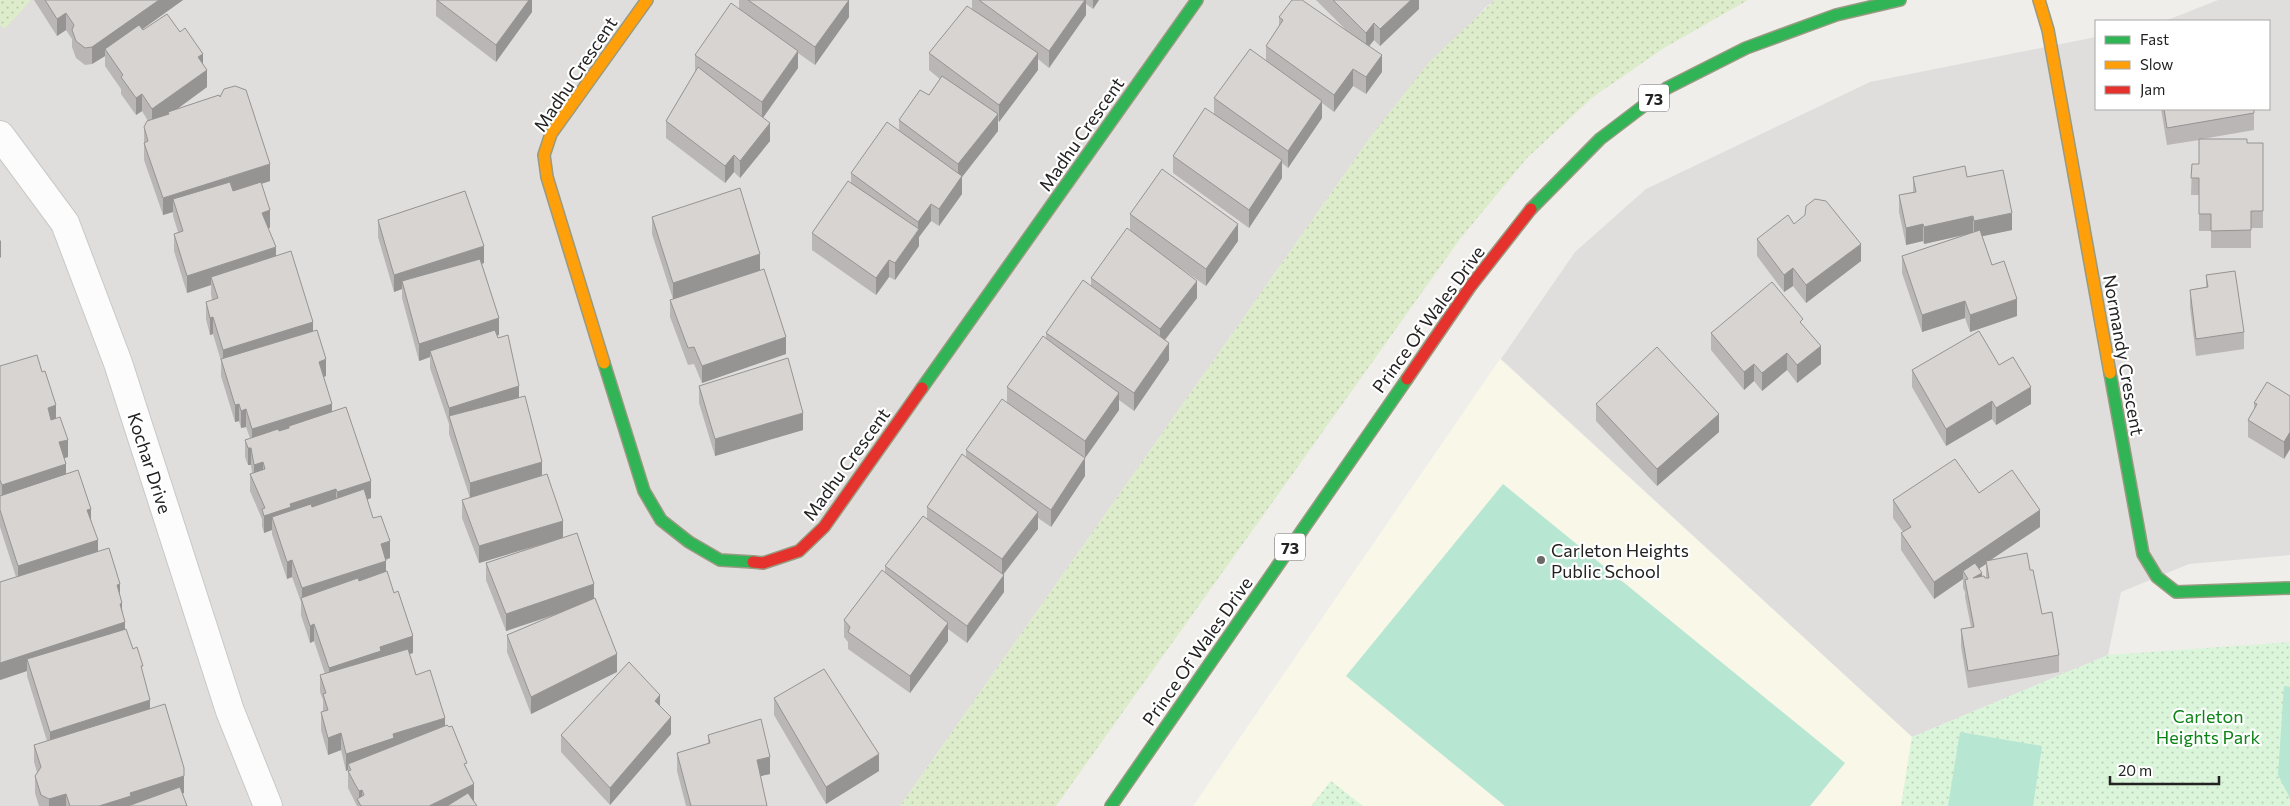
<svg xmlns="http://www.w3.org/2000/svg" width="2290" height="806" font-family="Commissioner,sans-serif">
  <style>
    .residential { fill: #dfdedc }
    .education { fill: #f8f7e8 }
    .grass { fill: url(#grass-dots) }
    .park { fill: url(#park-dots) }
    .pitch { fill: #b7e6d2 }
    .lines { fill: none; stroke-linecap: round; stroke-linejoin: round }
    .street-casing { stroke: #c9c8c7; stroke-width: 30 }
    .fast-casing { stroke: #999a82; stroke-width: 14 }
    .slow-casing { stroke: #999a82; stroke-width: 14 }
    .jam-casing { stroke: #999a82; stroke-width: 14 }
    .street { stroke: #fdfcfc; stroke-width: 28 }
    .fast { stroke: #30b455; stroke-width: 11 }
    .slow { stroke: #ff9f0a; stroke-width: 11 }
    .jam { stroke: #e5322d; stroke-width: 11 }
    .wall { fill: #b9b6b5; fill-rule: evenodd }
    .shaded-wall { fill: #969493 }
    .building { fill: #d7d4d2; stroke: #969493 }
    .poi-dot { fill: #6a6968; stroke: #fff; stroke-width: 2 }
    .labels { text-anchor: middle; dominant-baseline: central; stroke-width: 4.5; stroke-linejoin: round; paint-order: stroke }
    .shield { fill: #fff; stroke: #646464; stroke-width: 1 }
    .shield-label { font-size: 16px; font-weight: bold; fill: #222 }
    .street-label { font-size: 18px; fill: #222; stroke: #fff }
    .poi-label { font-size: 18px; fill: #222; stroke: #fff; text-anchor: start }
    .park-label { font-size: 18px; fill: #0c8416; stroke: #fff }
  </style>
  <defs>
    <pattern id="grass-dots" width="8" height="8" patternUnits="userSpaceOnUse" patternTransform="scale(1.25)"><rect width="8" height="8" fill="#ddeccb"/><path d="M2 2h.1M6 6h.1" fill="none" stroke="#bdcaae" stroke-width="1.8" stroke-linecap="round"/></pattern>
    <pattern id="park-dots" width="8" height="8" patternUnits="userSpaceOnUse" patternTransform="scale(1.25)"><rect width="8" height="8" fill="#daf5da"/><path d="M2 2h.1M6 6h.1" fill="none" stroke="#bbd2bb" stroke-width="1.8" stroke-linecap="round"/></pattern>
  </defs>
  <rect width="100%" height="100%" fill="#f0eeeb"/>
  <g class="residential">
    <path d="M0 0H1495L1485 8 1372 135 900 806H0Z"/>
    <path d="M2218 0H2290V555L2189 564 2121 592 2108 655 1912 737 1501 359 1575 252 1646 189 1870 82 2096 37V109H2269V21H2165Z"/>
  </g>
  <path class="education" d="M1500 359 1912 737 1901 806H1193Z"/>
  <g class="grass">
    <path d="M0 0H31L5 29 0 25Z"/>
    <path d="M1495 0H1748L1664 48 1593 97 1527 158 1460 239 1056 806H900L1372 135 1429 62Z"/>
  </g>
  <g class="park">
    <path d="M2290 642V806H1901L1912 737 2108 655Z"/>
    <path d="M1331 781 1363 806H1311Z"/>
  </g>
  <g class="pitch">
    <path d="M1503 484 1845 763 1810 806H1505L1346 676Z"/>
    <path d="M2284 686 2290 687V798L2278 775Z"/>
    <path d="M1960 732 2042 746 2033 806H1948Z"/>
  </g>
  <g class="lines">
    <defs>
      <path id="street" d="M0 135 65 223 118 363 230 711 268 806"/>
      <g id="fast">
        <path d="M1531 209 1600 139 1667 88 1746 48 1836 15 1900 0"/>
        <path d="M604 363 644 491 661 520 689 542 720 560 753 562"/>
        <path d="M2110 373 2143 554 2157 577 2176 592 2290 588"/>
        <path d="M922 388 1197 0"/>
        <path d="M1111 806 1407 379"/>
      </g>
      <g id="slow">
        <path d="M2039 0 2048 30 2110 373"/>
        <path d="M604 363 547 177 544 155 551 134 647 0"/>
      </g>
      <g id="jam">
        <path d="M1407 379 1470 287 1531 209"/>
        <path d="M753 562 763 563 799 551 824 527 922 388"/>
      </g>
    </defs>
    <use href="#street" class="street-casing"/>
    <use href="#fast" class="fast-casing"/>
    <use href="#slow" class="slow-casing"/>
    <use href="#jam" class="jam-casing"/>
    <use href="#street" class="street"/>
    <use href="#fast" class="fast"/>
    <use href="#slow" class="slow"/>
    <use href="#jam" class="jam"/>
  </g>
  <g class="wall">
    <path d="M34 0H183L142 29 143 30 203 64 207 87 178 108 270 181 261 184 270 228H268L276 256 313 331 326 376 323 377 332 411 371 498 367 500 373 518 390 558 386 560V572L413 653 409 654 416 675 445 726 467 770 474 801 477 806H357L348 788V770L346 771 341 750 328 755 321 730V712H323V700L320 692V675L325 674 314 641 310 643 301 615V602L292 577 287 579 272 534V530L264 533 262 526V519L250 491V474L252 473 251 465H248L245 457V440L250 438 246 427 241 428 239 421 235 422 221 376V361L213 334 210 335 206 319V302L212 300 211 294V285L187 293 174 251V234L178 232 173 216V212L163 215 144 160V127L148 121 142 111 136 115 121 94V89L105 66V56L92 64 85 65 76 58 72 47V39L66 30 57 36Z"/>
    <path d="M436 0H532V12L496 62 436 16Z"/>
    <path d="M739 0H848L849 17 815 65 798 53V68L763 118 770 141 740 178 734 172 725 183 666 138V121L695 72V55L739 9Z"/>
    <path d="M972 0H1099L1093 9 1086 4V15L1049 68 1038 59V70L999 122 998 120V131L962 177V194L939 226 931 221 919 237V246L895 280 889 277 876 295 812 250V233L851 184V173L899 131V120L929 95 940 79 929 70V53L972 9Z"/>
    <path d="M1316 0H1419V9L1380 46 1374 40 1369 46 1382 72 1366 94 1353 86 1334 112 1322 103V118L1288 168 1282 163V178L1249 228 1173 173V156L1214 114V98L1266 61V46L1279 26V17L1345 29Z"/>
    <path d="M2161 109H2254V130L2202 139 2247 143H2263V228H2251V248H2211V231H2199V195H2191L2192 164H2199V140L2167 145Z"/>
    <path d="M1913 177H1967L2012 230 1982 236 1992 265 2017 316 1970 332 1965 318 1922 332 1902 273V256L1967 234 1924 244 1923 241 1906 245 1899 212V195L1913 192Z"/>
    <path d="M1130 214 1238 241 1206 286 1179 267 1197 298 1165 340 1169 360 1134 411 1119 400V410L1085 458 1035 423 1085 476 1051 527 1038 518V529L1003 575 1004 592 967 643 948 629V641L910 693 848 649V642L844 637V620L885 573V566L927 518V507L966 457V450L1007 403V387L1046 339V333L1091 286V278L1130 231Z"/>
    <path d="M652 217 760 270 786 354 702 383 694 364 688 365 670 317V300L673 299 652 234Z"/>
    <path d="M378 220 484 263 482 264 499 335H497L519 397 542 476 563 537 594 598 617 672 531 714 507 652V635L555 615 506 631 486 580V563L547 542 479 563 462 518V500L470 498 449 434V424L430 368V357L419 361 402 298V289L394 292 378 237Z"/>
    <path d="M1794 224 1861 261 1806 303 1793 286 1784 292 1757 256V239Z"/>
    <path d="M2206 275 2244 332V349L2196 356 2190 307V290L2206 287Z"/>
    <path d="M1803 325 1821 364 1797 383 1787 370 1762 391 1754 381 1744 390 1711 350V333Z"/>
    <path d="M0 366 56 418 68 457 64 458 66 474 91 519 98 552 120 594 125 629 143 674 150 709 184 785V793L182 794 187 806H39L35 793V776L37 772 34 762V745L47 741 27 676V671L0 680V582L16 577 0 527Z"/>
    <path d="M1912 370 2031 404 1996 425 1992 419 1946 446 1912 387Z"/>
    <path d="M699 386 803 430 715 456 699 403Z"/>
    <path d="M2290 396V449L2284 459 2248 437V420L2254 409V403Z"/>
    <path d="M1596 404 1719 432 1657 486 1596 421Z"/>
    <path d="M1979 493 2040 527 1992 559 2030 570 2042 614 2059 655V672L1968 688 1961 646V629L1971 627 1965 597V592L1963 588V579L1934 599 1901 550V533L1903 532 1893 518V500ZM1986 564V578H1985L1982 577 1979 568Z"/>
    <path d="M774 698 879 771 826 804 774 715Z"/>
    <path d="M660 706 671 734 610 805 561 752V735Z"/>
    <path d="M708 735 770 774 760 776 767 806H686L677 771V753L708 743Z"/>
  </g>
  <g class="shaded-wall">
    <path d="M159 0H183L108 54 105 49V56L92 64V47Z"/>
    <path d="M529 0H532V12L496 62V45Z"/>
    <path d="M849 0V17L815 65V47Z"/>
    <path d="M1085 0H1086V15L1049 68V51Z"/>
    <path d="M1093 0H1099L1093 9Z"/>
    <path d="M1411 0H1419V9L1380 46V29Z"/>
    <path d="M66 13V30L57 36V19Z"/>
    <path d="M1374 23V40L1366 50V33Z"/>
    <path d="M798 51V68L762 119V102Z"/>
    <path d="M1038 53V70L999 122V105Z"/>
    <path d="M203 54V71L198 57Z"/>
    <path d="M1382 55V72L1366 94V77Z"/>
    <path d="M1353 69V86L1334 112V95Z"/>
    <path d="M207 70V87L169 115 168 112V115L152 126V109Z"/>
    <path d="M142 94V111L136 115V98Z"/>
    <path d="M1322 101V118L1288 168V151Z"/>
    <path d="M998 114V131L962 177V194L939 226V209L958 181V164Z"/>
    <path d="M770 123V141L740 178V161Z"/>
    <path d="M734 155V172L725 183V166Z"/>
    <path d="M1282 160V178L1249 228V210Z"/>
    <path d="M270 164V181L177 211 173 199V212L163 215V198Z"/>
    <path d="M931 204V221L919 237V246L895 280V263L918 231V222Z"/>
    <path d="M270 210V228L262 230V213Z"/>
    <path d="M2012 213V230L1974 238V221Z"/>
    <path d="M1973 216V233L1924 244V227Z"/>
    <path d="M1238 224V241L1206 286V269Z"/>
    <path d="M1923 224V241L1906 245V228Z"/>
    <path d="M1 240V257L0 258V241Z"/>
    <path d="M1861 244V261L1806 303V285Z"/>
    <path d="M484 246V263L404 289 402 281V289L394 292V275Z"/>
    <path d="M276 247V264L211 277V285L187 293V276Z"/>
    <path d="M760 254V271L673 300V283Z"/>
    <path d="M889 260V277L876 295V278Z"/>
    <path d="M1793 268V286L1784 292V275Z"/>
    <path d="M1197 281V298L1160 346V329Z"/>
    <path d="M2017 299V316L1970 332V315Z"/>
    <path d="M1965 301V318L1922 332V315Z"/>
    <path d="M213 317V334L210 335V318Z"/>
    <path d="M499 318V335L432 357 430 351V357L419 361V344Z"/>
    <path d="M313 322V339L223 365V350Z"/>
    <path d="M786 337V354L702 383V366Z"/>
    <path d="M1169 343V360L1134 411V393Z"/>
    <path d="M1821 346V364L1797 383V365Z"/>
    <path d="M1787 353V370L1762 391V373Z"/>
    <path d="M326 359V376L319 379V362Z"/>
    <path d="M1754 364V381L1744 390V372Z"/>
    <path d="M519 386V404L449 417V408Z"/>
    <path d="M2031 387V404L1996 425V408Z"/>
    <path d="M1119 393V410L1085 458V441Z"/>
    <path d="M1992 401V419L1946 446V429Z"/>
    <path d="M239 404V421L235 422V405Z"/>
    <path d="M332 404V421L289 428V426V435L252 446V429Z"/>
    <path d="M56 405V422L48 425V408Z"/>
    <path d="M246 409V427L241 428V411Z"/>
    <path d="M803 413V430L715 456V439Z"/>
    <path d="M1719 414V432L1657 486V469Z"/>
    <path d="M2290 432V449L2284 459V442Z"/>
    <path d="M68 440V457L59 460V442Z"/>
    <rect x="248" y="448" width="3" height="17"/>
    <path d="M1085 458V476L1051 527V510Z"/>
    <path d="M263 462V479L254 482V465Z"/>
    <path d="M542 462V479L470 500V483Z"/>
    <path d="M66 464V481L2 502V485Z"/>
    <path d="M371 481V498L337 509V492Z"/>
    <path d="M336 489V506L272 517V530L264 533V516L290 504Z"/>
    <path d="M91 509V526L87 510Z"/>
    <path d="M2040 510V527L1986 563V561V564L1967 577 1963 571V579L1934 599V582Z"/>
    <path d="M1038 512V529L1002 576V559Z"/>
    <path d="M563 521V538L479 563V546Z"/>
    <path d="M98 540V557L18 583V566Z"/>
    <path d="M390 541V558L381 561V544Z"/>
    <path d="M292 560V577L287 579V562Z"/>
    <path d="M386 561V578L302 601V588Z"/>
    <path d="M1982 573V590L1973 578Z"/>
    <path d="M1004 575V592L967 643V626Z"/>
    <path d="M120 584V601L117 585Z"/>
    <path d="M594 584V601L506 631V614Z"/>
    <path d="M122 603V620L120 604Z"/>
    <path d="M125 622V640L27 659V671L0 680V663Z"/>
    <path d="M948 623V641L910 693V676Z"/>
    <path d="M314 624V641L310 643V626Z"/>
    <path d="M413 636V653L381 663 329 685V668L380 647Z"/>
    <path d="M617 654V672L531 714V697Z"/>
    <path d="M660 695V712L655 701Z"/>
    <path d="M150 700V717L50 749V732Z"/>
    <path d="M671 717V734L610 805V788Z"/>
    <path d="M445 718V735L348 764V770L346 771V754L393 734Z"/>
    <path d="M341 733V750L328 755V738Z"/>
    <path d="M879 754V771L826 804V787Z"/>
    <path d="M770 757V774L757 777V760Z"/>
    <path d="M184 768V793L145 806H99L130 793Z"/>
    <path d="M474 784V801L464 806H429Z"/>
    <path d="M362 790V806L359 803V791Z"/>
    <path d="M66 794V806H49V799Z"/>
  </g>
  <g class="building">
    <path d="M45 0H159L92 47 85 48 76 41 72 30 74 25 66 13 57 19Z"/>
    <path d="M437 0H529L496 45Z"/>
    <path d="M748 0H849L815 47Z"/>
    <path d="M979 0H1085L1049 51Z"/>
    <path d="M1292 0H1302L1382 55 1366 77 1353 69 1334 95 1266 46 1283 20 1279 17Z"/>
    <path d="M1333 0H1411L1380 29 1374 23 1366 33Z"/>
    <path d="M731 3 798 51 762 102 695 55Z"/>
    <path d="M967 6 1038 53 999 105 929 53Z"/>
    <path d="M167 14 180 32 185 28 203 54 198 57 207 70 152 109 142 94 136 98 121 77 123 75 105 49 139 25 143 30Z"/>
    <path d="M1250 49 1322 101 1288 151 1214 98Z"/>
    <path d="M698 67 770 123 740 161 734 155 725 166 666 121Z"/>
    <path d="M942 76 998 114 958 164 899 120 920 90 929 95Z"/>
    <path d="M235 86 246 90 270 164 163 198 144 143 148 141 144 127 147 121 169 114 168 112 219 95 220 97 224 89Z"/>
    <path d="M1205 108 1282 160 1249 210 1173 156Z"/>
    <path d="M2164 109H2254V113L2167 128Z"/>
    <path d="M887 122 962 176 939 209 931 204 918 222 851 173Z"/>
    <path d="M2199 139H2247V143H2263V211H2251V230L2211 231V214H2199V178H2191L2192 164H2199Z"/>
    <path d="M1965 166 1967 177 2003 170 2012 213 1974 221 1973 216 1924 227 1923 224 1906 228 1899 195 1916 192 1913 177Z"/>
    <path d="M1162 169 1238 224 1206 269 1130 214Z"/>
    <path d="M848 181 919 229 895 263 889 260 876 278 812 233Z"/>
    <path d="M230 182 233 191 261 182 270 210 262 213 276 247 187 276 174 234 183 231 173 199Z"/>
    <path d="M740 188 760 254 673 283 652 217Z"/>
    <path d="M465 191 484 246 394 275 378 220Z"/>
    <path d="M1815 199 1826 201 1861 244 1806 285 1793 268 1784 275 1757 239 1788 215 1794 224 1805 215 1806 206Z"/>
    <path d="M1127 228 1197 281 1160 329 1091 278Z"/>
    <path d="M1980 230 1992 265 2004 261 2017 299 1970 315 1965 301 1922 315 1902 256Z"/>
    <path d="M291 251 313 322 223 350 213 317 210 318 206 302 218 298 211 277Z"/>
    <path d="M480 259 499 318 419 344 402 281Z"/>
    <path d="M764 269 786 337 702 366 694 347 688 348 670 300Z"/>
    <path d="M2235 271 2244 332 2196 339 2190 290 2208 287 2206 275Z"/>
    <path d="M1083 280 1169 343 1134 393 1046 333Z"/>
    <path d="M1772 282 1803 319 1800 322 1821 346 1797 365 1787 353 1762 373 1754 364 1744 372 1711 333Z"/>
    <path d="M317 330 326 359 319 362 332 404 252 429 246 409 241 411 239 404 235 405 221 359Z"/>
    <path d="M495 330 498 338 508 335 519 386 449 408 430 351Z"/>
    <path d="M1979 331 1999 365 2013 357 2031 387 1996 408 1992 401 1946 429 1912 370Z"/>
    <path d="M1043 336 1119 393 1085 441 1007 387Z"/>
    <path d="M1657 347 1719 414 1657 469 1596 404Z"/>
    <path d="M37 355 42 372 45 371 56 405 48 408 51 420 60 417 68 440 59 442 66 464 2 485 0 480V366Z"/>
    <path d="M788 358 803 413 715 439 699 386Z"/>
    <path d="M2267 382 2290 396V432L2284 442 2248 420 2257 404 2254 403Z"/>
    <path d="M525 396 542 462 470 483 449 416Z"/>
    <path d="M1002 399 1085 458 1051 510 966 450Z"/>
    <path d="M346 407 371 481 337 492 336 489 290 504 291 507 264 516 262 509 265 508 250 474 265 469 263 462 254 465 251 448H248L245 440 278 429 279 431 289 428V426Z"/>
    <path d="M962 454 1038 512 1002 559 927 507Z"/>
    <path d="M1955 459 1979 493 2012 470 2040 510 1934 582 1901 533 1911 527 1893 500Z"/>
    <path d="M78 470 91 509 87 510 98 540 18 566 0 510V496Z"/>
    <path d="M547 474 563 521 479 546 462 500Z"/>
    <path d="M364 489 373 518 381 516 390 541 381 544 386 561 302 588 292 560 287 562 272 517 311 504 312 507Z"/>
    <path d="M923 516 1004 575 967 626 885 566Z"/>
    <path d="M577 533 594 584 506 614 486 563Z"/>
    <path d="M109 548 120 584 117 585 122 603 120 604 125 622 0 663V582Z"/>
    <path d="M2027 553 2030 570H2033L2042 614 2052 612 2059 655 1968 671 1961 629 1974 627 1965 580 1968 579 1963 571 1975 563 1982 573 1973 578 1984 576 1985 578H1989L1986 561Z"/>
    <path d="M882 570 948 623 910 676 848 632 850 627 844 620Z"/>
    <path d="M387 571 394 593 398 591 413 636 380 647 381 651 329 668 314 624 310 626 301 598 358 578 359 581Z"/>
    <path d="M595 598 617 654 531 697 507 635Z"/>
    <path d="M126 629 133 649 137 647 143 666H141L150 700 50 732 27 659Z"/>
    <path d="M408 649 416 675 430 670 445 718 393 734 394 738 346 754 341 733 328 738 321 712 328 710 323 694 326 693 320 675Z"/>
    <path d="M629 662 660 695 655 701 671 717 610 788 561 735Z"/>
    <path d="M824 669 879 754 826 787 774 698Z"/>
    <path d="M165 704 184 768V776L130 793 131 796 99 806H70L66 794 49 799 41 795 35 776 41 767 34 745Z"/>
    <path d="M761 719 770 757 757 760 767 806H691L677 753 710 743 708 735Z"/>
    <path d="M447 725 449 727 452 726 467 763 464 764 474 784 429 806H361L357 799 364 795 362 790 359 791 356 786 348 771 351 770 348 764Z"/>
    <path d="M180 787 187 806H128Z"/>
    <path d="M468 793 477 806H447Z"/>
  </g>
  <circle class="poi-dot" cx="1541" cy="560" r="5"/>
  <g class="labels">
    <g class="shield">
      <rect x="1639" y="84.5" width="30" height="27" rx="4"/>
      <rect x="1275" y="533.5" width="30" height="27" rx="4"/>
    </g>
    <g class="shield-label">
      <text x="1654" y="98">73</text>
      <text x="1290" y="547">73</text>
    </g>
    <g class="street-label">
      <text transform="translate(575 74) rotate(-56)">Madhu Crescent</text>
      <text transform="translate(1081 134) rotate(-55)">Madhu Crescent</text>
      <text transform="translate(1428 319) rotate(-54)">Prince Of Wales Drive</text>
      <text transform="translate(2124 355) rotate(80)">Normandy Crescent</text>
      <text transform="translate(150 463) rotate(72)">Kochar Drive</text>
      <text transform="translate(846 464) rotate(-54)">Madhu Crescent</text>
      <text transform="translate(1197 651) rotate(-55)">Prince Of Wales Drive</text>
    </g>
    <g class="poi-label">
      <text x="1551" y="550">Carleton Heights<tspan x="1551" dy="21">Public School</tspan></text>
    </g>
    <g class="park-label">
      <text x="2208" y="716">Carleton<tspan x="2208" dy="21">Heights Park</tspan></text>
    </g>
  </g>
  <rect x="2095" y="20" width="175" height="90" fill="#ffffff" stroke="#a7a7a7"/>
  <rect x="2105" y="36" width="25" height="8" fill="#30b455" stroke="#a7a7a7"/>
  <text x="2140" y="45" font-size="15" fill="#222222">Fast</text>
  <rect x="2105" y="61" width="25" height="8" fill="#ff9f0a" stroke="#a7a7a7"/>
  <text x="2140" y="70" font-size="15" fill="#222222">Slow</text>
  <rect x="2105" y="86" width="25" height="8" fill="#e5322d" stroke="#a7a7a7"/>
  <text x="2140" y="95" font-size="15" fill="#222222">Jam</text>
  <path d="M2110 776v8h109v-8" fill="none" stroke="#222222" stroke-width="2.5"/>
  <text x="2118" y="776" font-size="15" fill="#222222" stroke="#ffffff" stroke-width="4" paint-order="stroke">20 m</text>
</svg>
